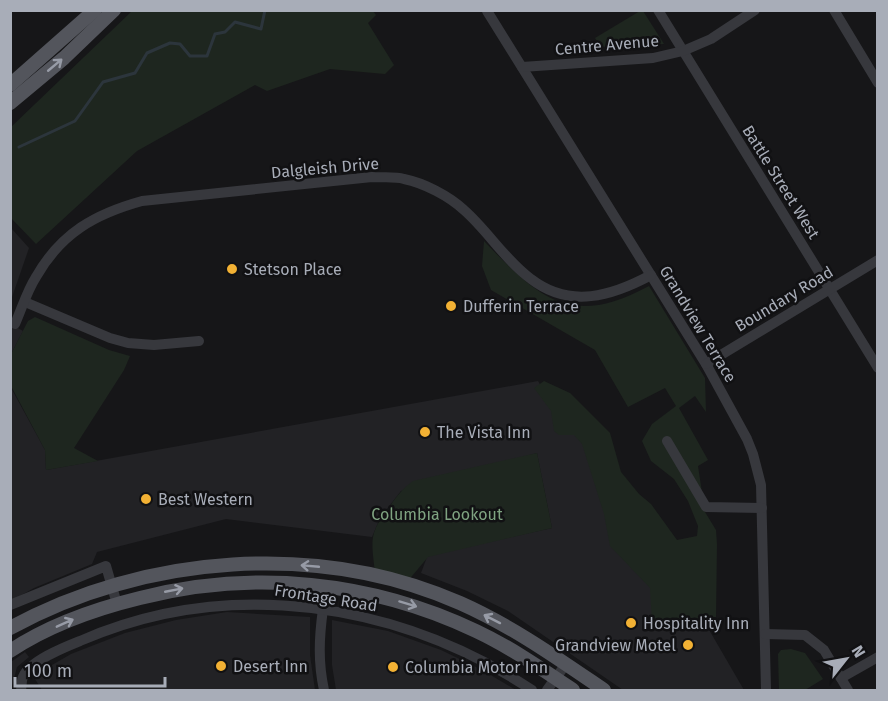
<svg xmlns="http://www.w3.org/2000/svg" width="888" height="701" font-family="'Fira Sans',sans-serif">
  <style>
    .built { fill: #222225 }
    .green { fill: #1e261f }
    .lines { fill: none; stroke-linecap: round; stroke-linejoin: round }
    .stream { stroke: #2c353c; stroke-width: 3 }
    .minor { stroke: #37383d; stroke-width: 10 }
    .major { stroke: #53555c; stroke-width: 14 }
    .oneway { stroke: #979ba6 }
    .poi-dot { fill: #f2b134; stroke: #111113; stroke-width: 2 }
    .labels { text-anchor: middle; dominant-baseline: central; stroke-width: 5; stroke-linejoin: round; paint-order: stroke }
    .street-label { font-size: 16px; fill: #a8adb8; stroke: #111113 }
    .poi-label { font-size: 16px; fill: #a8adb8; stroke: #111113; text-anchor: start }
    .park-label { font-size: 16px; fill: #7fa381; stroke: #111113 }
  </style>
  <rect width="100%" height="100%" fill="#161618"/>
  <g class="built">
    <path d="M11 228 29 248 11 300Z"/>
    <path d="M11 324 23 331 11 354Z"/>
    <path d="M538 381 567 429 586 418 744 690H623L508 611 467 591 421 573 427 557 439 553 552 528 537 453 401 491 380 518 372 537 226 519 97 552 92 564 34 588 11 601 10 386 45 450 46 470Z"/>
    <path d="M227 612 310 617V655L315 690H42L33 676 71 654 125 633 176 620Z"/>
    <path d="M332 620 388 631 441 650 482 670 516 690H336L332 665Z"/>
    <path d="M25 652 29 657 17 667 11 690V662Z"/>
  </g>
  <g class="green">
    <path d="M373 11 376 15 368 23 394 65 385 74 330 69 267 91 255 85 137 151 36 244 11 218V127L132 11Z"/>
    <path d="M640 11H643L664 44 601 47 595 38Z"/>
    <path d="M484 241C539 298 570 329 649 286L705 378 706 412 695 396 679 408 708 460 698 466 705 512 716 530 717 544 716 617 652 622 650 588 610 546 604 514 582 444 574 435H559L554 431 551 411 534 388 544 381 570 393 610 433 621 472 639 494 651 504 677 540 697 536 698 526 688 501 674 479 651 461 642 441 652 424 676 406 665 388 628 407 595 350 491 290 482 266Z"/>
    <path d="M35 317 109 350 130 356 124 370 74 448 98 461 46 470 45 450 11 386V354L28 321Z"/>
    <path d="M537 453 552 528 428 557 407 582 375 572C371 539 369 533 390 506 397 496 403 488 413 481Z"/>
    <path d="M791 649 805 653 823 679 805 690H779L778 654 781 650Z"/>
  </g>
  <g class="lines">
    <path class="stream" d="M19 147 75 121 103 82 135 73 147 53 170 43 180 44 190 56H207L215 34 225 32 235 22 261 29 265 10"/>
    <g class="minor">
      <path d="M658 10 878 368"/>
      <path d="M834 10 878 83"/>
      <path d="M487 11 706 364 747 439 753 454 761 485 766 690"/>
      <path d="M522 67 653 58 683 51 711 39 755 10"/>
      <path d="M25 302 110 338 128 343 154 345 199 341"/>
      <path d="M15 324C22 308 27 291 36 277 61 233 95 214 142 201L372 177C382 178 394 176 404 179 424 183 449 196 464 210 488 231 505 260 531 279 570 309 612 296 651 275"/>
      <path d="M706 364 878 260"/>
      <path d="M667 441 706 507 762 508"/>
      <path d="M10 605 106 566 117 604"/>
      <path d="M323 609C319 638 318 662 324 690"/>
      <path d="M765 634 805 635 824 650 848 690"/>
      <path d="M841 678 878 657"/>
      <path d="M21 690C22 686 21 681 23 677 29 661 65 647 80 641 229 576 398 602 532 690"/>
      <path d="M547 690 566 664"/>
    </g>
    <g class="major">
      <path d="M10 85 95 10"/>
      <path d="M10 103 64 58 114 10"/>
      <path d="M10 628C145 554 319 541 460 603 512 626 557 658 604 690"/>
      <path d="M10 651C49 625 95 609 140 598 253 569 371 581 476 631 510 647 542 669 573 690"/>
    </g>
  </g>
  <defs><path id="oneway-shaft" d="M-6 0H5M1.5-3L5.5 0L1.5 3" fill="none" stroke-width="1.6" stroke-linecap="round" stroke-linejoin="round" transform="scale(1.5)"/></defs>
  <g class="oneway">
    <use href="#oneway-shaft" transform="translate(55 65) rotate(-40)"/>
    <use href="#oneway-shaft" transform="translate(310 566) rotate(-175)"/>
    <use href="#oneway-shaft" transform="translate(174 590) rotate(-11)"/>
    <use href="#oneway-shaft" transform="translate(408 604) rotate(17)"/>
    <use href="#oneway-shaft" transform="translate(492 619) rotate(-153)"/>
    <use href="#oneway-shaft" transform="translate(65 623) rotate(-24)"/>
  </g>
  <g class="poi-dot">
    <circle cx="232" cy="269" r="6"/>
    <circle cx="451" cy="306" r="6"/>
    <circle cx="425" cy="432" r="6"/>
    <circle cx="146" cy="499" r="6"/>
    <circle cx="631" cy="623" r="6"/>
    <circle cx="688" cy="645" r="6"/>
    <circle cx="221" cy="666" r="6"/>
    <circle cx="393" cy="667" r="6"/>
  </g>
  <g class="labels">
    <g class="street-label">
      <text transform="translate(607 45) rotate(-5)">Centre Avenue</text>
      <text transform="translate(325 168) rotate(-5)">Dalgleish Drive</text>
      <text transform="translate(781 182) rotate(58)">Battle Street West</text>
      <text transform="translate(784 299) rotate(-31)">Boundary Road</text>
      <text transform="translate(698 324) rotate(59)">Grandview Terrace</text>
      <text transform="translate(326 598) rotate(9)">Frontage Road</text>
    </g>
    <g class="poi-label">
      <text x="244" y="269">Stetson Place</text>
      <text x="463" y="306">Dufferin Terrace</text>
      <text x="437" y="432">The Vista Inn</text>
      <text x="158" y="499">Best Western</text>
      <text x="643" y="623">Hospitality Inn</text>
      <text x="676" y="645" text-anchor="end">Grandview Motel</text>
      <text x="233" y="666">Desert Inn</text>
      <text x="405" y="667">Columbia Motor Inn</text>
    </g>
    <g class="park-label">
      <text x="437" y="514">Columbia Lookout</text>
    </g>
  </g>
  <rect width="888" height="701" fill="none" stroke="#a8adb8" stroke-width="24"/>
  <g transform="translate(846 659) rotate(59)" stroke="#111113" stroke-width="4.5" paint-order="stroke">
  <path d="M0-4.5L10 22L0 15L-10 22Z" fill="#a8adb8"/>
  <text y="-9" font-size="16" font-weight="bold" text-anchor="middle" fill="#a8adb8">N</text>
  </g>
  <path d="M15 677v9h150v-9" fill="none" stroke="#a8adb8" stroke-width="3"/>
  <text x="24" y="677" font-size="18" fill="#a8adb8" stroke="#111113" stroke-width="4.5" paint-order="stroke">100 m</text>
</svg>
